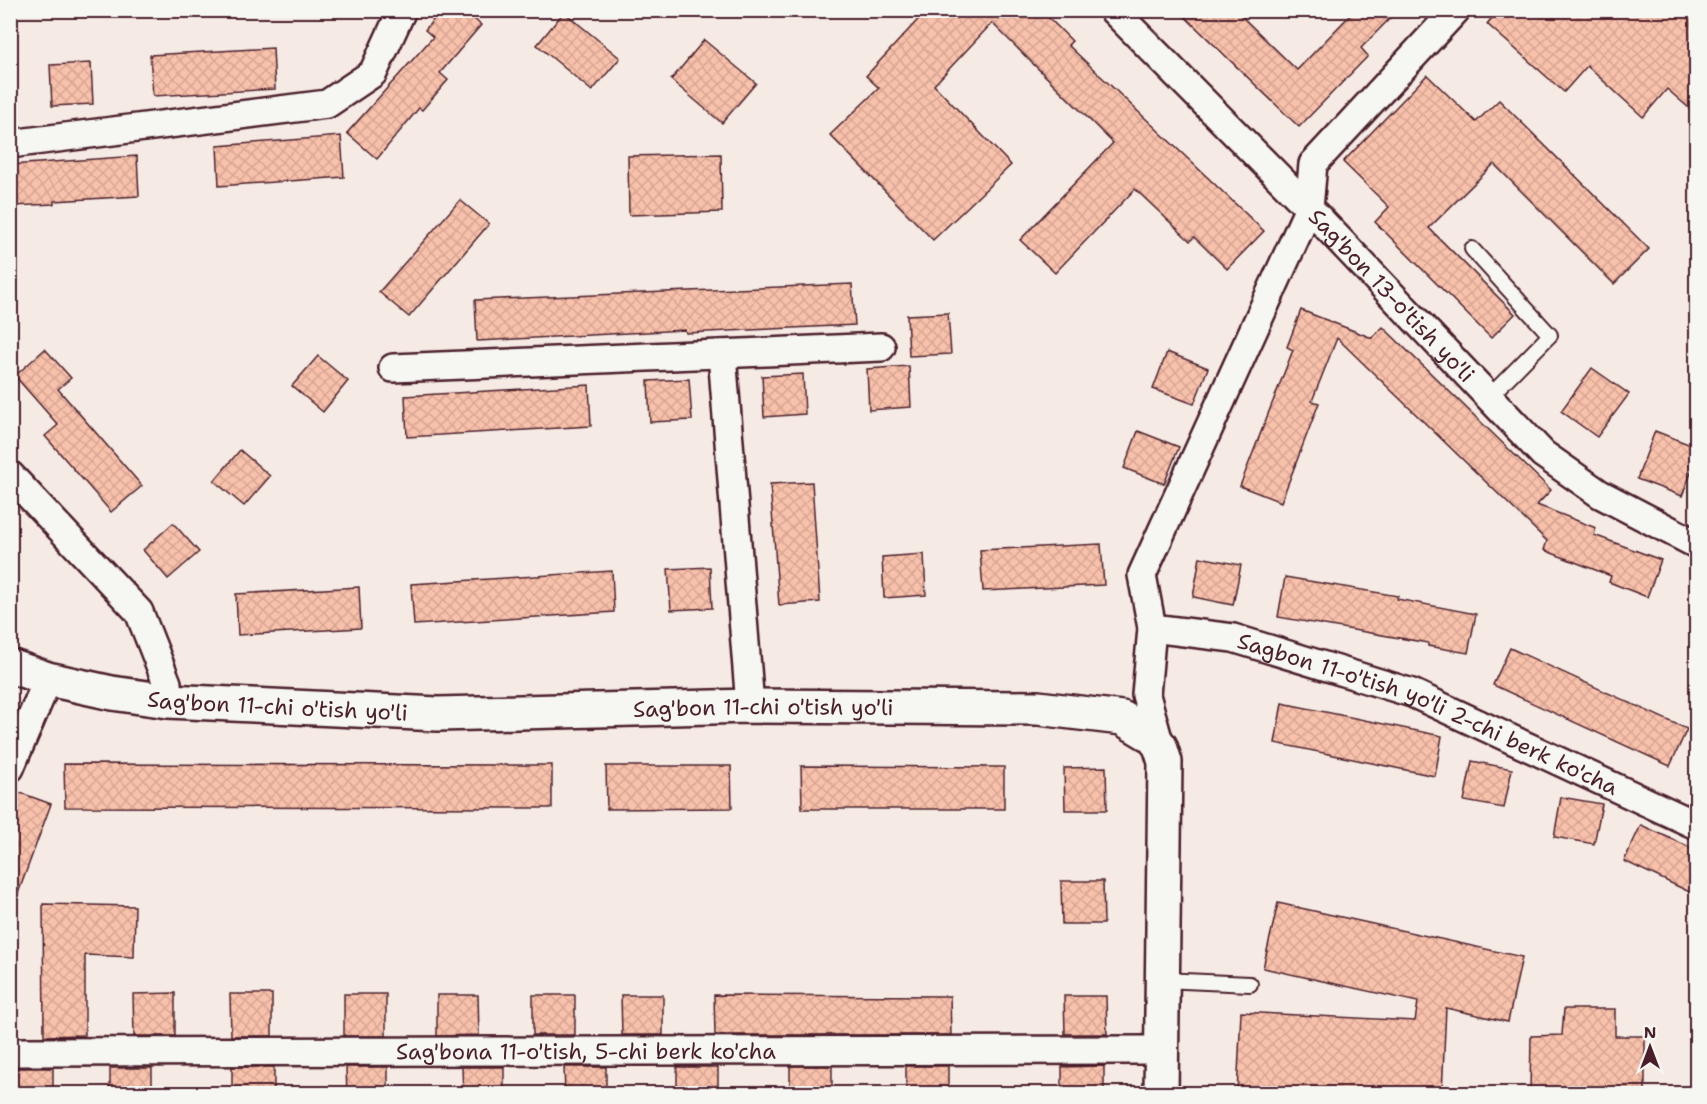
<svg xmlns="http://www.w3.org/2000/svg" width="1707" height="1104" font-family="'Shantell Sans',sans-serif">
  <style>
    .building { fill: url(#building-cross-hatch); stroke: #4a1f2b; stroke-width: 1.5 }
    .lines { fill: none; stroke-linecap: round; stroke-linejoin: round }
    .lane-casing { stroke: #4a1f2b; stroke-width: 18 }
    .street-casing { stroke: #4a1f2b; stroke-width: 32 }
    .secondary-casing { stroke: #4a1f2b; stroke-width: 38 }
    .lane { stroke: #f6f6f2; stroke-width: 14 }
    .street { stroke: #f6f6f2; stroke-width: 27 }
    .secondary { stroke: #f6f6f2; stroke-width: 33 }
    .labels { text-anchor: middle; dominant-baseline: central; stroke-width: 5; stroke-linejoin: round; paint-order: stroke }
    .street-label { font-size: 22px; fill: #4a1f2b; stroke: #f6f6f2 }
  </style>
  <defs>
    <pattern id="building-cross-hatch" width="8" height="8" patternUnits="userSpaceOnUse" patternTransform="scale(1.5)"><rect width="8" height="8" fill="#f8c1ab"/><path d="M0 0l8 8M0 8l8-8" fill="none" stroke="#d6a593"/></pattern>
  </defs>
  <rect width="100%" height="100%" fill="#f6ebe4"/>
  <filter id="ink" filterUnits="userSpaceOnUse"><feTurbulence type="fractalNoise" baseFrequency=".0167" numOctaves="2"/><feDisplacementMap in="SourceGraphic" scale="12" xChannelSelector="R" yChannelSelector="G"/><feConvolveMatrix kernelMatrix="1 2 1 2 8 2 1 2 1" color-interpolation-filters="sRGB"/></filter>
  <g filter="url(#ink)">
    <g class="building">
      <path d="M441 10H464L481 25 440 73 448 80 422 110 419 108 377 159 347 133 433 37 425 30Z"/>
      <path d="M927 10H1041L1072 41 1068 45 1264 231 1227 269 1194 237 1190 241 1135 189 1055 273 1020 240 1113 143 992 23 934 85 1011 165 933 240 830 135 879 88 866 76Z"/>
      <path d="M1178 10H1235L1297 70 1355 10H1398L1361 48 1368 56 1299 127Z"/>
      <path d="M1498 10H1696V114L1667 89 1643 117 1587 66 1564 92 1487 24Z"/>
      <path d="M564 12 620 58 592 91 537 45Z"/>
      <path d="M704 40 756 83 722 123 671 80Z"/>
      <path d="M273 48 275 89 153 96 150 55Z"/>
      <path d="M91 63 93 104 52 106 50 65Z"/>
      <path d="M1427 75 1476 122 1499 100 1649 249 1614 284 1494 164 1429 228 1515 314 1491 338 1375 222 1389 207 1343 162Z"/>
      <path d="M341 136 344 177 219 186 217 146Z"/>
      <path d="M721 154 722 212 629 215 628 156Z"/>
      <path d="M137 156 139 196 54 201V204L13 206 11 165Z"/>
      <path d="M460 200 489 224 409 317 379 292Z"/>
      <path d="M852 284 855 325 686 333 685 330 477 341 475 300Z"/>
      <path d="M1301 310 1372 338 1383 327 1551 490 1537 505 1596 528 1594 535 1661 560 1647 597 1609 582 1611 576 1544 550 1547 541 1337 338 1312 401 1319 403 1281 502 1240 486 1293 350 1287 347Z"/>
      <path d="M948 313 951 354 909 356 907 315Z"/>
      <path d="M45 349 71 378 58 389 142 486 111 512 45 436 58 425 15 376Z"/>
      <path d="M1167 352 1208 368 1194 404 1153 389Z"/>
      <path d="M318 356 348 381 323 412 292 386Z"/>
      <path d="M909 366 911 407 869 410 867 369Z"/>
      <path d="M1592 368 1629 394 1597 437 1561 411Z"/>
      <path d="M803 374 805 414 764 417 762 376Z"/>
      <path d="M689 379 692 420 650 422 648 381Z"/>
      <path d="M589 385 591 426 407 437 405 396Z"/>
      <path d="M1138 431 1179 447 1164 484 1124 468Z"/>
      <path d="M1655 431 1696 447V460L1682 496 1637 479Z"/>
      <path d="M240 450 270 476 244 506 214 481Z"/>
      <path d="M812 482 820 602 779 605 770 484Z"/>
      <path d="M173 523 199 552 168 579 143 550Z"/>
      <path d="M1101 544 1104 585 983 591 980 550Z"/>
      <path d="M924 554 926 595 884 598 882 557Z"/>
      <path d="M1200 557 1241 565 1233 605 1193 597Z"/>
      <path d="M710 567 712 608 671 610 668 569Z"/>
      <path d="M612 571 614 612 414 625 411 584Z"/>
      <path d="M1285 577 1398 596 1397 599 1476 614 1468 653 1428 646V643L1278 617Z"/>
      <path d="M359 587 361 628 238 635 236 594Z"/>
      <path d="M1510 648 1687 729 1670 766 1493 685Z"/>
      <path d="M1282 703 1442 736 1435 776 1275 743Z"/>
      <path d="M1472 761 1512 769 1504 808 1464 801Z"/>
      <path d="M64 764 552 765V808L65 807Z"/>
      <path d="M606 766H731L732 808 607 809Z"/>
      <path d="M801 766 1004 767V809H802Z"/>
      <path d="M1106 767 1107 810H1065L1064 768Z"/>
      <path d="M10 789 51 804 13 907 10 906Z"/>
      <path d="M1561 797 1602 804 1594 844 1554 837Z"/>
      <path d="M1641 825 1696 850V895L1624 861Z"/>
      <path d="M1061 881H1103L1104 924H1062Z"/>
      <path d="M1278 903 1522 957 1508 1022 1446 1008 1442 1094H1237L1241 1012 1415 1021 1418 1002 1263 968Z"/>
      <path d="M43 904 135 906 134 957 85 955V1035L44 1036Z"/>
      <path d="M175 993V1036H134L133 994Z"/>
      <path d="M230 994H272V1036H231Z"/>
      <rect x="344" y="994" width="42" height="42"/>
      <path d="M437 995H478L479 1035 437 1036Z"/>
      <rect x="533" y="995" width="42" height="40"/>
      <path d="M621 995H663V1035H622Z"/>
      <path d="M714 995 950 996 951 1035H715Z"/>
      <path d="M1064 996H1106L1107 1034H1065Z"/>
      <path d="M1564 1009H1615V1036H1645V1094H1530L1531 1036 1562 1035Z"/>
      <rect x="790" y="1066" width="42" height="28"/>
      <rect x="906" y="1066" width="42" height="28"/>
      <path d="M1104 1066V1094H1062V1067Z"/>
      <rect x="232" y="1067" width="42" height="27"/>
      <path d="M346 1067H388V1094H347Z"/>
      <path d="M462 1067H504V1094H463Z"/>
      <path d="M564 1067H606V1094H565Z"/>
      <rect x="677" y="1067" width="41" height="27"/>
      <rect x="12" y="1068" width="41" height="26"/>
      <rect x="110" y="1068" width="42" height="26"/>
    </g>
    <g class="lines">
      <defs>
        <g id="lane">
          <path d="M1472 249 1550 335 1489 397"/>
          <path d="M1162 980 1250 984"/>
        </g>
        <g id="street">
          <path id="s1" d="M1113 10 1309 208 1543 454 1600 494 1696 544"/>
          <path d="M10 144 327 104 373 73 402 10"/>
          <path d="M722 354 750 706"/>
          <path d="M393 368 881 347"/>
          <path d="M10 475 139 612 167 683 168 701"/>
          <path id="s2" d="M1152 628 1233 638 1412 693 1696 825"/>
          <path d="M1160 746 1146 695 1152 628 1142 575 1309 208 1313 164 1456 10"/>
          <path d="M10 768 48 679"/>
          <path id="s3" d="M10 1052 1161 1050"/>
        </g>
        <g id="secondary">
          <path id="s4" d="M10 666 48 679 112 693 168 701 438 714 750 706 1038 708 1122 718 1152 736 1160 746 1165 762 1161 1094"/>
        </g>
      </defs>
      <use href="#lane" class="lane-casing"/>
      <use href="#street" class="street-casing"/>
      <use href="#secondary" class="secondary-casing"/>
      <use href="#lane" class="lane"/>
      <use href="#street" class="street"/>
      <use href="#secondary" class="secondary"/>
    </g>
  </g>
  <g class="labels">
    <g class="street-label">
      <text stroke="none"><textPath href="#s1" startOffset="399">Sag'bon 13-o'tish yo'li</textPath></text>
      <text stroke="none"><textPath href="#s4" startOffset="272">Sag'bon 11-chi o'tish yo'li</textPath></text>
      <text stroke="none"><textPath href="#s4" startOffset="758">Sag'bon 11-chi o'tish yo'li</textPath></text>
      <text stroke="none"><textPath href="#s2" startOffset="291">Sagbon 11-o'tish yo'li 2-chi berk ko'cha</textPath></text>
      <text stroke="none"><textPath href="#s3" startOffset="576">Sag'bona 11-o'tish, 5-chi berk ko'cha</textPath></text>
    </g>
  </g>
  <rect width="1707" height="1104" fill="none" stroke="#f6f6f2" stroke-width="36"/>
  <rect x="18" y="18" width="1671" height="1068" fill="none" stroke="#4a1f2b" stroke-width="2" filter="url(#ink)"/>
  <g transform="translate(1650 1047)" stroke="#f6f6f2" stroke-width="4.5" paint-order="stroke">
  <path d="M0-4.5L10 22L0 15L-10 22Z" fill="#4a1f2b"/>
  <text y="-9" font-size="16" font-weight="bold" text-anchor="middle" fill="#4a1f2b">N</text>
  </g>
</svg>
